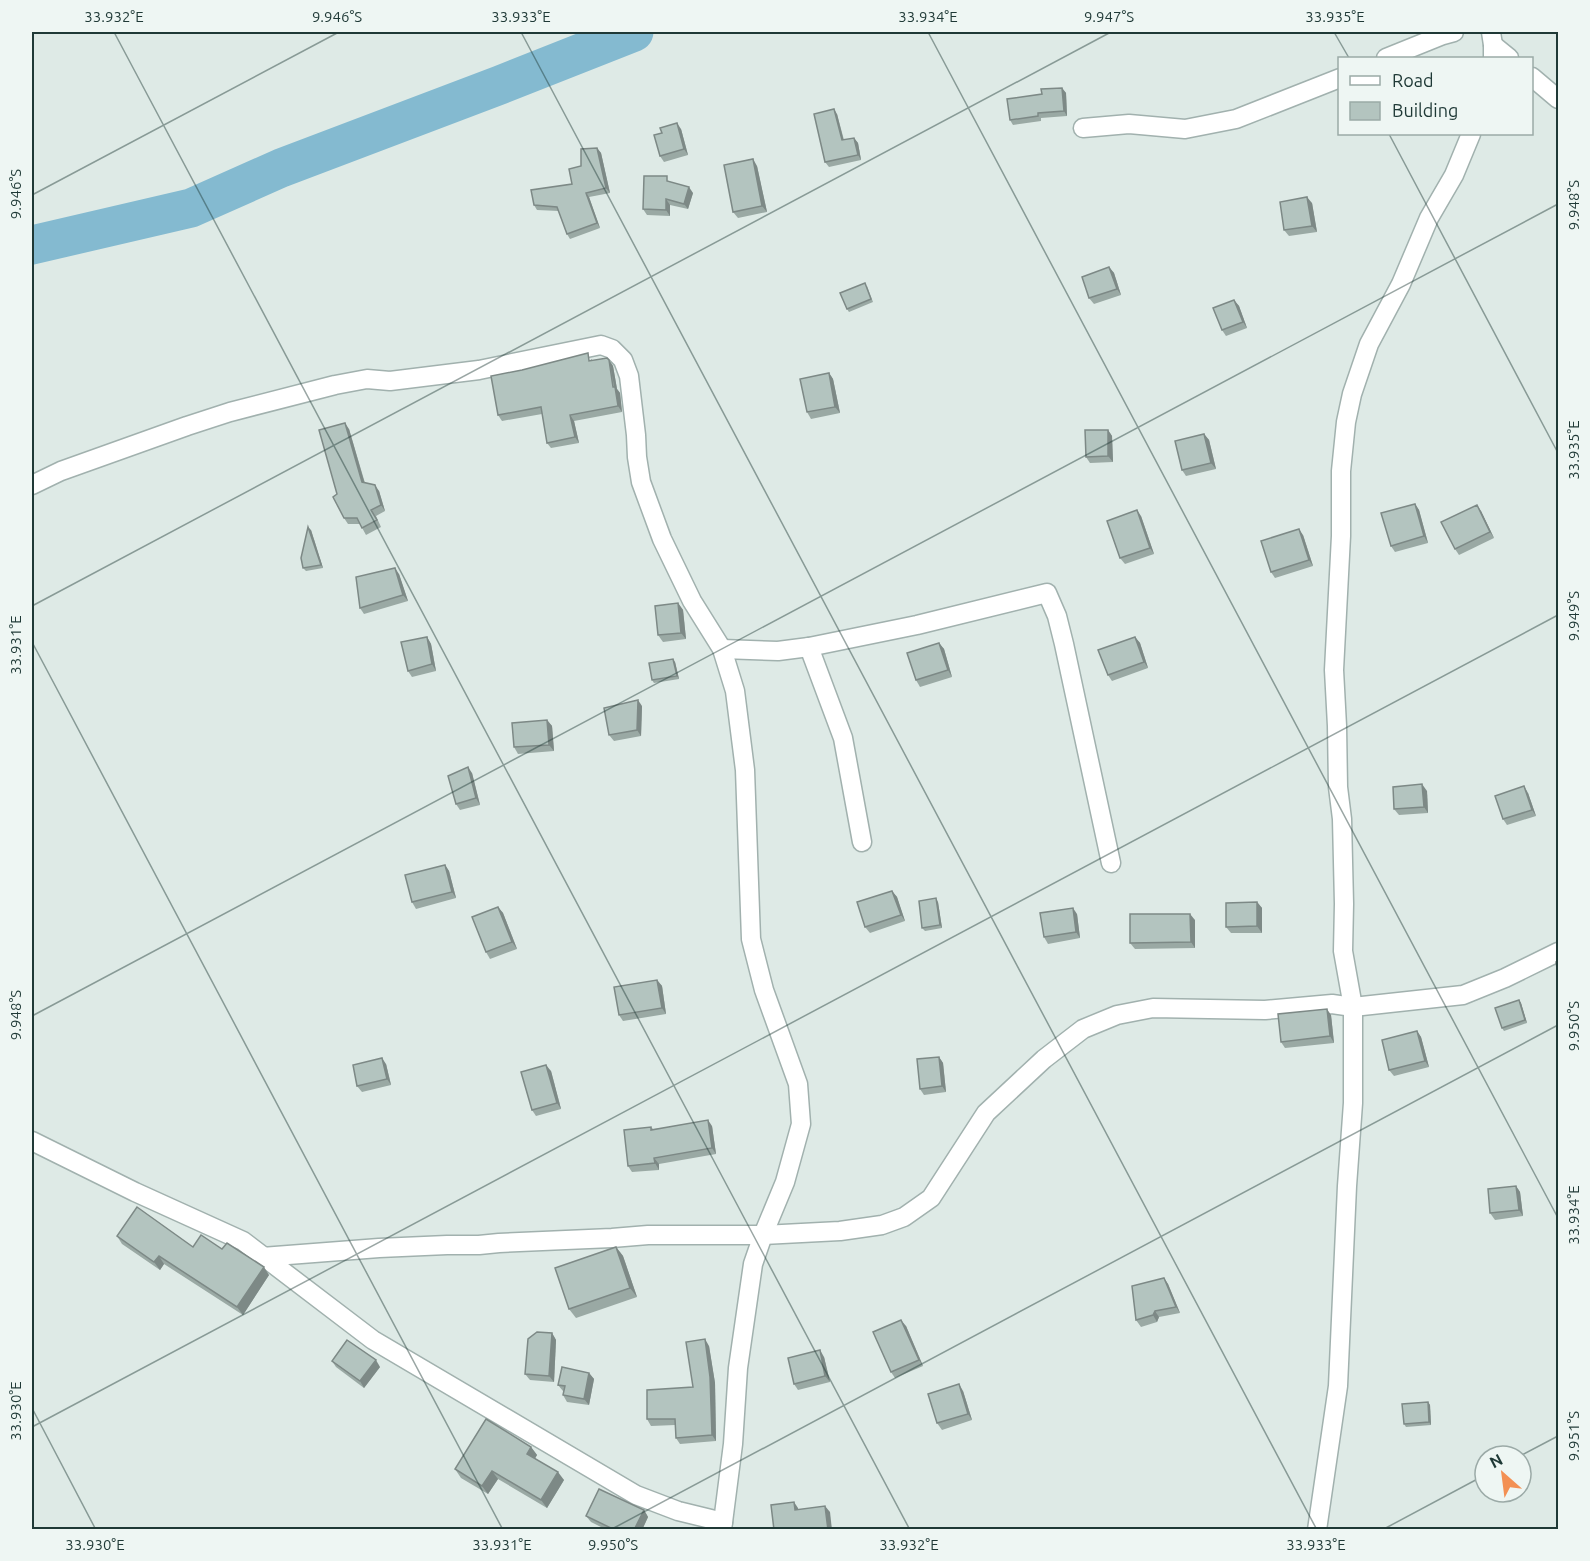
<svg xmlns="http://www.w3.org/2000/svg" width="1590" height="1561" font-family="Ubuntu,sans-serif">
  <style>
    .lines { fill: none; stroke-linecap: round; stroke-linejoin: round }
    .river { stroke: #84bad0; stroke-width: 39 }
    .minor-casing { stroke: #a1b1ae; stroke-width: 21 }
    .minor { stroke: #fff; stroke-width: 18 }
    .wall { fill: #9aa9a4 }
    .shaded-wall { fill: #7d8986 }
    .building { fill: #b3c4bf; stroke: #7d8986; stroke-width: 1.5 }
    .ticks { fill: none; stroke: #1f3936; stroke-width: 1.5; stroke-opacity: 0.45 }
    .neatline { fill: none; stroke: #1f3936; stroke-width: 2 }
    .ticks-label { font-size: 15px; text-anchor: middle; fill: #1f3936 }
  </style>
  <rect width="100%" height="100%" fill="#deeae6"/>
  <g class="lines">
    <path class="river" d="M32 245 191 208 281 168 500 85 634 32"/>
    <defs>
      <g id="minor">
        <path d="M1491 32 1493 45V58"/>
        <path d="M1493 45 1509 58"/>
        <path d="M1386 58 1443 35 1454 32"/>
        <path d="M1532 77 1558 99"/>
        <path d="M1083 128 1129 124 1185 129 1236 119 1340 78"/>
        <path d="M32 485 61 471 187 426 230 412 335 385 367 379 390 381 479 370 601 345 612 349 623 360 629 376 636 435 637 457 641 482 662 539 692 601 722 649 735 691 745 770 751 939 764 990 798 1084 801 1124 785 1182 763 1235 753 1264 738 1368 733 1444 722 1530"/>
        <path d="M809 647 843 738 862 842"/>
        <path d="M722 649 778 651 809 647 917 625 1047 593 1057 616 1064 644 1111 863"/>
        <path d="M32 1141 135 1192 243 1241 373 1340 636 1495 678 1511 723 1522"/>
        <path d="M262 1257 379 1248 447 1245H479L499 1243 612 1238 648 1235H763L840 1231 882 1225 904 1217 931 1198 986 1113 1044 1059 1083 1029 1117 1015 1153 1008 1265 1010 1332 1004 1353 1007 1463 995 1505 978 1558 952"/>
        <path d="M1317 1530 1338 1386 1347 1186 1353 1103V1007L1343 951 1344 904 1342 819 1338 787 1337 726 1334 670 1341 536V471L1346 422 1352 394 1369 344 1401 284 1429 218 1454 175 1471 134"/>
      </g>
    </defs>
    <use href="#minor" class="minor-casing"/>
    <use href="#minor" class="minor"/>
  </g>
  <g class="wall">
    <path d="M1062 88 1066 93 1067 116 1041 118V121L1013 125 1010 120 1042 94Z"/>
    <path d="M837 114 844 140 854 138 858 143 861 160 829 167 825 162Z"/>
    <path d="M681 129 688 155 664 162 660 156Z"/>
    <path d="M597 148 601 153 610 193 589 197 600 228 570 239 567 234 559 211 537 210 534 205 572 184 581 166Z"/>
    <path d="M757 166 767 212 738 218 733 212Z"/>
    <path d="M670 182 693 193 688 209 670 205V216L647 215 643 209Z"/>
    <path d="M1312 203 1317 232 1289 236 1284 230Z"/>
    <path d="M1109 267 1114 273 1121 295 1094 304 1089 298Z"/>
    <path d="M867 286 873 302 849 312 847 309Z"/>
    <path d="M1234 300 1239 306 1247 328 1226 336 1222 330Z"/>
    <path d="M592 359V361L609 360 613 366 617 389 620 393 622 412 574 421 579 443 551 448 547 443 542 414 502 421 498 415Z"/>
    <path d="M829 373 833 379 840 413 811 419 807 412Z"/>
    <path d="M349 429 365 483 379 491 385 511 376 516 381 527 366 535 360 524H348L344 518 337 494Z"/>
    <path d="M1108 430 1112 436 1113 462 1090 463 1086 457Z"/>
    <path d="M1204 434 1209 440 1216 469 1186 476 1182 470Z"/>
    <path d="M1415 504 1419 510 1428 543 1395 552 1391 546Z"/>
    <path d="M1481 511 1494 538 1459 555 1455 549Z"/>
    <path d="M1141 516 1154 554 1125 564 1120 558Z"/>
    <path d="M311 530 323 568 306 571 303 568Z"/>
    <path d="M1303 535 1313 566 1275 578 1271 572Z"/>
    <path d="M399 574 408 601 364 614 360 608Z"/>
    <path d="M678 603 683 610 686 639 663 642 658 635Z"/>
    <path d="M427 637 431 644 436 671 412 677 408 671Z"/>
    <path d="M1135 637 1140 643 1148 668 1112 681 1108 675Z"/>
    <path d="M939 643 944 649 952 677 920 687 916 680Z"/>
    <path d="M675 662 679 679 654 683 652 680Z"/>
    <path d="M642 706 641 736 614 741 609 735Z"/>
    <path d="M547 720 552 726 554 751 518 754 514 747Z"/>
    <path d="M472 773 480 805 460 810 456 804Z"/>
    <path d="M1427 791 1428 813 1399 815 1394 809Z"/>
    <path d="M1528 793 1536 816 1507 825 1503 819Z"/>
    <path d="M445 865 449 871 456 898 416 909 412 902Z"/>
    <path d="M892 891 897 897 905 921 870 933 865 927Z"/>
    <path d="M938 902 942 928 925 931 922 928Z"/>
    <path d="M1257 902 1262 908V933H1231L1226 927Z"/>
    <path d="M498 907 503 913 517 949 490 959 486 952Z"/>
    <path d="M1077 914 1080 938 1048 944 1044 937Z"/>
    <path d="M1195 920V948L1135 949 1130 943Z"/>
    <path d="M657 980 662 986 666 1014 623 1021 619 1015Z"/>
    <path d="M1519 1000 1521 1003 1527 1023 1504 1031 1502 1028Z"/>
    <path d="M1331 1015 1334 1043 1285 1048 1281 1042Z"/>
    <path d="M1417 1031 1421 1037 1429 1067 1394 1076 1389 1070Z"/>
    <path d="M939 1057 943 1063 946 1092 924 1095 920 1089Z"/>
    <path d="M386 1064 391 1085 362 1092 357 1086Z"/>
    <path d="M551 1071 561 1109 536 1116 532 1110Z"/>
    <path d="M712 1126 716 1154 659 1164V1170L632 1172 628 1166 651 1127 653 1129Z"/>
    <path d="M1516 1186 1520 1192 1523 1216 1495 1220 1490 1213Z"/>
    <path d="M117 1236 193 1247 269 1275 243 1315 164 1264 160 1270 122 1244Z"/>
    <path d="M616 1247 623 1256 637 1297 576 1318 569 1309Z"/>
    <path d="M1164 1278 1168 1284 1180 1313 1159 1317 1157 1322 1141 1327 1136 1320Z"/>
    <path d="M906 1326 923 1366 895 1378 891 1372Z"/>
    <path d="M552 1333 556 1340 554 1382 530 1380 525 1374Z"/>
    <path d="M709 1346 715 1383 716 1441 680 1444 676 1438 675 1425 651 1426 647 1419 693 1387Z"/>
    <path d="M824 1357 830 1382 798 1390 794 1384Z"/>
    <path d="M332 1361 380 1367 364 1388 336 1367Z"/>
    <path d="M589 1373 594 1379 589 1405 567 1402 563 1395 564 1391H563L558 1385Z"/>
    <path d="M963 1391 972 1420 942 1430 937 1423Z"/>
    <path d="M1428 1402 1430 1405 1431 1425 1406 1427 1404 1424Z"/>
    <path d="M531 1447 537 1455 535 1458 564 1480 547 1508 498 1479 488 1494 461 1478 455 1469Z"/>
    <path d="M644 1510 648 1517 642 1530H607L591 1522 586 1516Z"/>
  </g>
  <g class="shaded-wall">
    <path d="M1062 88 1066 93 1067 116 1064 111Z"/>
    <path d="M834 109 837 114 845 146 842 140Z"/>
    <path d="M677 123 681 129 688 155 684 149Z"/>
    <path d="M854 138 858 143 861 160 858 155Z"/>
    <path d="M597 148 601 153 610 193 606 188Z"/>
    <path d="M753 159 757 166 767 212 762 206Z"/>
    <path d="M689 187 693 193 688 209 684 204Z"/>
    <path d="M586 193 589 197 600 228 597 223Z"/>
    <path d="M1307 197 1312 203 1317 232 1312 226Z"/>
    <path d="M666 199 670 205V216L666 210Z"/>
    <path d="M1109 267 1114 273 1121 295 1117 289Z"/>
    <path d="M1234 300 1239 306 1247 328 1243 322Z"/>
    <path d="M609 360 613 366 617 389 620 393 622 412 618 406Z"/>
    <path d="M829 373 833 379 840 413 835 407Z"/>
    <path d="M570 415 574 421 579 443 575 437Z"/>
    <path d="M345 423 349 429 366 488 362 482Z"/>
    <path d="M1108 430 1112 436 1113 462 1108 456Z"/>
    <path d="M1204 434 1209 440 1216 469 1211 463Z"/>
    <path d="M375 485 379 491 385 511 381 505Z"/>
    <path d="M1415 504 1419 510 1428 543 1424 536Z"/>
    <path d="M1477 505 1481 511 1494 538 1490 532Z"/>
    <path d="M1137 510 1141 516 1154 554 1150 548Z"/>
    <path d="M308 527 311 530 323 568 321 565Z"/>
    <path d="M1299 529 1303 535 1313 566 1309 560Z"/>
    <path d="M395 568 399 574 408 601 403 595Z"/>
    <path d="M678 603 683 610 686 639 681 633Z"/>
    <path d="M427 637 431 644 436 671 432 664Z"/>
    <path d="M1135 637 1140 643 1148 668 1144 662Z"/>
    <path d="M939 643 944 649 952 677 948 670Z"/>
    <path d="M673 659 675 662 679 679 677 676Z"/>
    <path d="M638 700 642 706 641 736 637 730Z"/>
    <path d="M547 720 552 726 554 751 549 745Z"/>
    <path d="M468 767 472 773 480 805 476 798Z"/>
    <path d="M1422 784 1427 791 1428 813 1424 807Z"/>
    <path d="M1524 786 1528 793 1536 816 1532 810Z"/>
    <path d="M445 865 449 871 456 898 452 892Z"/>
    <path d="M892 891 897 897 905 921 901 915Z"/>
    <path d="M936 898 938 902 942 928 940 925Z"/>
    <path d="M1257 902 1262 908V933L1257 926Z"/>
    <path d="M498 907 503 913 517 949 512 942Z"/>
    <path d="M1073 908 1077 914 1080 938 1076 932Z"/>
    <path d="M1190 914 1195 920V948L1191 942Z"/>
    <path d="M657 980 662 986 666 1014 662 1008Z"/>
    <path d="M1519 1000 1521 1003 1527 1023 1525 1020Z"/>
    <path d="M1327 1009 1331 1015 1334 1043 1330 1036Z"/>
    <path d="M1417 1031 1421 1037 1429 1067 1425 1061Z"/>
    <path d="M939 1057 943 1063 946 1092 942 1086Z"/>
    <path d="M382 1058 386 1064 391 1085 387 1079Z"/>
    <path d="M546 1065 551 1071 561 1109 557 1103Z"/>
    <path d="M708 1120 712 1126 716 1154 712 1148Z"/>
    <path d="M654 1158 659 1164V1170L655 1163Z"/>
    <path d="M1516 1186 1520 1192 1523 1216 1519 1210Z"/>
    <path d="M616 1247 623 1256 637 1297 630 1288Z"/>
    <path d="M159 1256 164 1264 160 1270 154 1262Z"/>
    <path d="M264 1267 269 1275 243 1315 237 1307Z"/>
    <path d="M1164 1278 1168 1284 1180 1313 1176 1307Z"/>
    <path d="M1155 1311 1159 1317 1157 1322 1153 1315Z"/>
    <path d="M901 1320 906 1326 923 1366 919 1360Z"/>
    <path d="M552 1333 556 1340 554 1382 549 1376Z"/>
    <path d="M705 1339 709 1346 715 1383 716 1441 712 1435Z"/>
    <path d="M820 1350 824 1357 830 1382 825 1376Z"/>
    <path d="M376 1360 380 1367 364 1388 360 1381Z"/>
    <path d="M589 1373 594 1379 589 1405 584 1399Z"/>
    <path d="M959 1384 963 1391 972 1420 968 1414Z"/>
    <path d="M1428 1402 1430 1405 1431 1425 1429 1422Z"/>
    <path d="M531 1447 537 1455 533 1462 527 1454Z"/>
    <path d="M492 1471 498 1479 488 1494 482 1486Z"/>
    <path d="M558 1472 564 1480 547 1508 541 1500Z"/>
    <path d="M794 1502 798 1508 799 1516 795 1510Z"/>
    <path d="M825 1506 830 1512 832 1530H828Z"/>
    <path d="M644 1510 648 1517 642 1530H634Z"/>
  </g>
  <g class="building">
    <path d="M1062 88 1064 111 1038 113V116L1010 120 1007 99 1042 94 1041 89Z"/>
    <path d="M834 109 842 140 854 138 858 155 825 162 814 114Z"/>
    <path d="M677 123 684 149 660 156 654 135 662 133 660 128Z"/>
    <path d="M597 148 606 188 586 193 597 223 567 234 557 207 534 205 531 190 572 184 569 169 581 166V149Z"/>
    <path d="M753 159 762 206 733 212 724 165Z"/>
    <path d="M644 176H667V181L689 187 684 204 666 199V210L643 209Z"/>
    <path d="M1307 197 1312 226 1284 230 1280 202Z"/>
    <path d="M1109 267 1117 289 1089 298 1082 277Z"/>
    <path d="M865 283 871 299 847 309 840 293Z"/>
    <path d="M1234 300 1243 322 1222 330 1213 308Z"/>
    <path d="M588 353 589 361 607 358 609 360 613 387H615L618 406 570 415 575 437 547 443 541 407 498 415 491 376 522 370Z"/>
    <path d="M829 373 835 407 807 412 800 379Z"/>
    <path d="M345 423 362 482 375 485 381 505 371 510 377 520 362 528 357 518H344L333 497 337 494 319 430Z"/>
    <path d="M1085 430H1108V456L1086 457Z"/>
    <path d="M1204 434 1211 463 1182 470 1175 441Z"/>
    <path d="M1415 504 1424 536 1391 546 1381 513Z"/>
    <path d="M1477 505 1490 532 1455 549 1441 522Z"/>
    <path d="M1137 510 1150 548 1120 558 1107 521Z"/>
    <path d="M308 527 321 565 303 568 301 558Z"/>
    <path d="M1299 529 1309 560 1271 572 1261 541Z"/>
    <path d="M395 568 403 595 360 608 356 577Z"/>
    <path d="M678 603 681 633 658 635 655 606Z"/>
    <path d="M427 637 432 664 408 671 401 642Z"/>
    <path d="M1135 637 1144 662 1108 675 1098 650Z"/>
    <path d="M939 643 948 670 916 680 907 653Z"/>
    <path d="M673 659 677 676 652 680 649 663Z"/>
    <path d="M638 700 637 730 609 735 604 708Z"/>
    <path d="M547 720 549 745 514 747 512 723Z"/>
    <path d="M468 767 476 798 456 804 448 776Z"/>
    <path d="M1422 784 1424 807 1394 809 1393 787Z"/>
    <path d="M1524 786 1532 810 1503 819 1495 796Z"/>
    <path d="M445 865 452 892 412 902 405 875Z"/>
    <path d="M892 891 901 915 865 927 857 902Z"/>
    <path d="M936 898 940 925 922 928 919 901Z"/>
    <path d="M1257 902V926L1226 927V903Z"/>
    <path d="M498 907 512 942 486 952 472 917Z"/>
    <path d="M1073 908 1076 932 1044 937 1040 913Z"/>
    <path d="M1130 914H1190L1191 942 1130 943Z"/>
    <path d="M1558 961V975L1556 962Z"/>
    <path d="M657 980 662 1008 619 1015 614 987Z"/>
    <path d="M1519 1000 1525 1020 1502 1028 1495 1008Z"/>
    <path d="M1327 1009 1330 1036 1281 1042 1278 1014Z"/>
    <path d="M1417 1031 1425 1061 1389 1070 1382 1040Z"/>
    <path d="M939 1057 942 1086 920 1089 917 1059Z"/>
    <path d="M382 1058 387 1079 357 1086 353 1065Z"/>
    <path d="M546 1065 557 1103 532 1110 521 1072Z"/>
    <path d="M708 1120 712 1148 654 1158 655 1163 628 1166 624 1130 651 1127V1130Z"/>
    <path d="M1516 1186 1519 1210 1490 1213 1488 1189Z"/>
    <path d="M137 1207 193 1247 201 1235 222 1249 227 1243 264 1267 237 1307 159 1256 154 1262 117 1236Z"/>
    <path d="M616 1247 630 1288 569 1309 555 1268Z"/>
    <path d="M1164 1278 1176 1307 1155 1311 1153 1315 1136 1320 1132 1286Z"/>
    <path d="M901 1320 919 1360 891 1372 873 1332Z"/>
    <path d="M537 1332 552 1333 549 1376 525 1374 528 1339Z"/>
    <path d="M705 1339 710 1377 712 1435 676 1438 675 1419H647V1390L693 1387 686 1342Z"/>
    <path d="M347 1340 376 1360 360 1381 332 1361Z"/>
    <path d="M820 1350 825 1376 794 1384 788 1358Z"/>
    <path d="M562 1367 589 1373 584 1399 563 1395 565 1386 558 1385Z"/>
    <path d="M959 1384 968 1414 937 1423 928 1394Z"/>
    <path d="M1428 1402 1429 1422 1404 1424 1402 1404Z"/>
    <path d="M486 1419 531 1447 527 1454 558 1472 541 1500 492 1471 482 1486 455 1469Z"/>
    <path d="M599 1489 644 1510 634 1530H615L586 1516Z"/>
    <path d="M794 1502 795 1510 825 1506 828 1530H774L771 1505Z"/>
  </g>
  <path class="ticks" d="M114 32 910 1530M521 32 1317 1530M928 32 1558 1218M1334 32 1349 58M1389 134 1558 453M32 195 339 32M32 606 1111 32M32 642 503 1530M32 1016 1558 204M32 1408 96 1530M32 1427 1558 615M1520 1456 1558 1436M610 1530 1558 1025M1382 1530 1485 1475"/>
  <rect width="1590" height="1561" fill="none" stroke="#eef6f3" stroke-width="66"/>
  <rect x="1338" y="57" width="195" height="78" fill="#eef6f3" stroke="#9baaa7" stroke-width="1.5"/>
  <rect x="1350" y="76" width="30" height="9" fill="#ffffff" stroke="#9baaa7" stroke-width="1.5"/>
  <text x="1392" y="87" font-size="18" fill="#1f3936">Road</text>
  <rect x="1350" y="102" width="30" height="18" fill="#b3c4bf" stroke="#9baaa7" stroke-width="1.5"/>
  <text x="1392" y="117" font-size="18" fill="#1f3936">Building</text>
  <g transform="translate(1503 1474) rotate(332)"><circle r="28" fill="#eef6f3" stroke="#9baaa7" stroke-width="1.5"/>
  <path d="M0-4.5L10 22L0 15L-10 22Z" fill="#f39053"/>
  <text y="-9" font-size="16" font-weight="bold" text-anchor="middle" fill="#1f3936">N</text>
  </g>
  <rect x="33" y="33" width="1524" height="1495" class="neatline"/>
  <g class="ticks-label">
    <text x="114" y="22">33.932°E</text>
    <text x="337" y="22">9.946°S</text>
    <text x="521" y="22">33.933°E</text>
    <text x="928" y="22">33.934°E</text>
    <text x="1109" y="22">9.947°S</text>
    <text x="1335" y="22">33.935°E</text>
    <text transform="translate(16 194) rotate(-90)" y="5">9.946°S</text>
    <text transform="translate(1574 205) rotate(-90)" y="5">9.948°S</text>
    <text transform="translate(1574 450) rotate(-90)" y="5">33.935°E</text>
    <text transform="translate(1574 616) rotate(-90)" y="5">9.949°S</text>
    <text transform="translate(16 645) rotate(-90)" y="5">33.931°E</text>
    <text transform="translate(16 1015) rotate(-90)" y="5">9.948°S</text>
    <text transform="translate(1574 1026) rotate(-90)" y="5">9.950°S</text>
    <text transform="translate(1574 1215) rotate(-90)" y="5">33.934°E</text>
    <text transform="translate(16 1411) rotate(-90)" y="5">33.930°E</text>
    <text transform="translate(1574 1436) rotate(-90)" y="5">9.951°S</text>
    <text x="95" y="1550">33.930°E</text>
    <text x="502" y="1550">33.931°E</text>
    <text x="613" y="1550">9.950°S</text>
    <text x="909" y="1550">33.932°E</text>
    <text x="1316" y="1550">33.933°E</text>
  </g>
</svg>
